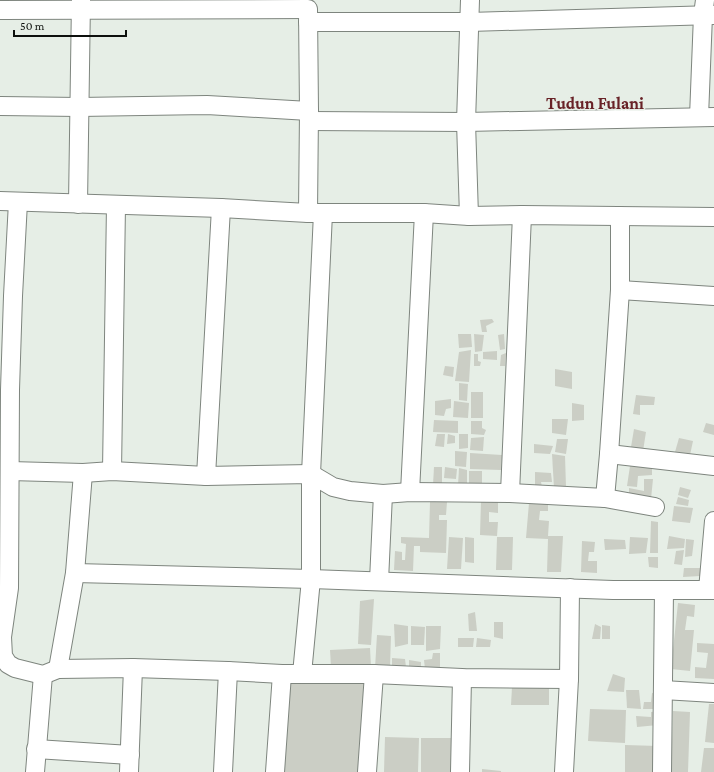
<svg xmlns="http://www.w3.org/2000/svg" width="714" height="772" font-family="'Crimson Pro',serif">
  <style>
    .building { fill: #cbcec5 }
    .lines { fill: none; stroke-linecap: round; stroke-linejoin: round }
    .minor-casing { stroke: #7e857e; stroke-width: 20 }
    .minor { stroke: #fff; stroke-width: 18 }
    .labels { text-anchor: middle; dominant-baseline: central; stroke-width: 3; stroke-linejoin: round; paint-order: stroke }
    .district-label { font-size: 17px; font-weight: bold; fill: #682227; stroke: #e6eee6 }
  </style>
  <rect width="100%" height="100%" fill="#e6eee6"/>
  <g class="building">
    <path d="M492 319 494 322 486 326 487 332H482L480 320Z"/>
    <path d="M458 334H471L472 347 459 348Z"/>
    <path d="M474 334 484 335 482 351 475 352Z"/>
    <path d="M504 334 505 349 500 350 498 335Z"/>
    <path d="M471 350 469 382 455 381 459 352Z"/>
    <path d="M497 351V360L483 359V352Z"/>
    <path d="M506 353 505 366H500L501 355Z"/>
    <path d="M474 354H478V361L481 362 480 366H474Z"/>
    <path d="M445 366 454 367 453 377 443 375Z"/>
    <path d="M555 369 572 372V389L555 386Z"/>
    <path d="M459 383 468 384 467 401 459 400Z"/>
    <rect x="471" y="392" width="12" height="26"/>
    <path d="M636 395 655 397 654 405H640V415L633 414Z"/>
    <path d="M451 399V408L446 409 444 416 435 415V401Z"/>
    <path d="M454 401 469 403 468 418 453 417Z"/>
    <path d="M572 403 584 405V420L572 421Z"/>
    <path d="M552 419H568L566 435 552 433Z"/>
    <path d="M434 420 458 421V433L433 432Z"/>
    <path d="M471 421H482V428L486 430 484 435 471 434Z"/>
    <path d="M706 423 714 425V435L703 432Z"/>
    <path d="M634 429 646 432 643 451 631 447Z"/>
    <path d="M437 434H445L444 447 435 446Z"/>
    <path d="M448 434 455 436V443L447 444Z"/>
    <path d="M459 434H468V448L459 449Z"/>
    <path d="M484 437 483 451 470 450 471 438Z"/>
    <path d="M679 438 693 441 690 455 675 452Z"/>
    <path d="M557 439H568L566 454 555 452Z"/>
    <path d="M534 444 553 446 550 454 534 453Z"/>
    <path d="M455 451 467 452 466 467 455 466Z"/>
    <path d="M470 453 502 455 501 470 470 469Z"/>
    <path d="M552 454 565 456 566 488H554Z"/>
    <path d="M630 466 652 468V475L638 476 637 487 627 486Z"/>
    <path d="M434 467H442V485H433Z"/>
    <path d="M445 467 457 469 456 479 444 478Z"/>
    <path d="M459 468 467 470V486H458Z"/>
    <path d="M469 471H482V486L469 487Z"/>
    <path d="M535 472 551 473 552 482H541L542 487 535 486Z"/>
    <path d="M644 479H653L651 499H629V488L644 491Z"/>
    <path d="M680 487 691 490 688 498 678 495Z"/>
    <path d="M678 497 689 500 688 506 676 504Z"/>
    <path d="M481 501 498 502V513L489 512V522H498L497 536 480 535Z"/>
    <path d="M430 502H447L446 515H439V520H447L446 553 420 552V546H414L413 571 394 570 395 551 402 552V560H405L406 544 401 543V537L429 538Z"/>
    <path d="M529 503 548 504V511H540L539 520 549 521 548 536H563L561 572H547L548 539 526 538Z"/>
    <path d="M674 506 693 508 690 523 672 521Z"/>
    <path d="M651 521 658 522V553H650Z"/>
    <path d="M669 536 685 539 684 548 667 549Z"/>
    <path d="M449 537 463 538 461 569H447Z"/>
    <path d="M465 537 474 538V563L465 562Z"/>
    <path d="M497 537H513L512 570H496Z"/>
    <path d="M630 537 648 538 646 553 629 554Z"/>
    <path d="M604 539 625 540 626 549 605 550Z"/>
    <path d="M686 539 694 540 692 556 685 557Z"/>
    <path d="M582 541 595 542 594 552H589L588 561H597V573L581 572Z"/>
    <path d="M684 550 682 565 674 564 676 551Z"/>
    <path d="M648 557H658V568L649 567Z"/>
    <path d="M684 568H701L700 576 683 577Z"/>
    <path d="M374 599 371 645 358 644 360 601Z"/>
    <path d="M678 603 695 605 694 617 687 616 685 630H694L690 671 671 669Z"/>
    <path d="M475 612 477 631H469L468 614Z"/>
    <path d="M494 622H503V639L494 637Z"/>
    <path d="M394 624 408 626V644L395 647Z"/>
    <path d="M595 624 601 627 600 639H592Z"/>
    <path d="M602 625 610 626V639H602Z"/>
    <path d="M411 626 425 627 424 645H411Z"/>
    <path d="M426 626H441L440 649 426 651Z"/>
    <path d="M377 635 391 636 390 667 375 668Z"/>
    <path d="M458 638H474L473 647H458Z"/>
    <path d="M477 638 491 640 490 647H476Z"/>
    <path d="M697 643 714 644V679L695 678V667L706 668 708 653 697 652Z"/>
    <path d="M370 648 371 667H331L330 650Z"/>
    <path d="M433 653H440V670L425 669 424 660 432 659Z"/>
    <path d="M392 658 405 659 406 667 392 668Z"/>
    <path d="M409 660 421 662V669L409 667Z"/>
    <path d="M613 674 625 678 624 692 607 691Z"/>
    <path d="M290 675 364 679 359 772H284Z"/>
    <path d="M512 687 549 688V705H511Z"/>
    <path d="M626 690H639L641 709 627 708Z"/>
    <path d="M652 693H659L660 709H643L644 702H651Z"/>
    <path d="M709 704H714V743L705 742Z"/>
    <path d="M590 709 626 710 625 743 588 741Z"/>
    <path d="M659 711 658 725 637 727 636 716 651 717V712Z"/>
    <path d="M673 711 690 712 688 772H671Z"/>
    <path d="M385 737 419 738 418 772H384Z"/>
    <path d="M421 738H455L454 772H421Z"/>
    <path d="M625 745 658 746 657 772H625Z"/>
    <path d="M704 748H714V772H701Z"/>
    <path d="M482 769 501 771V772H482Z"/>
  </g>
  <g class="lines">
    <defs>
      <g id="minor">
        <path d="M0 10 308 9"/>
        <path d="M308 22H469L714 15"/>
        <path d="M0 106 79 107 207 105 309 111"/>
        <path d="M699 117 703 15 705 0"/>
        <path d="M309 121 466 122 714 117"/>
        <path d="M0 201 221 208 308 213H424L469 216 522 215 714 217"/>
        <path d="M18 202 13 296 10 390 9 588 2 637 3 656 8 664 15 668 43 675 58 669 133 668 228 671 282 674H374L462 678 569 679"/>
        <path d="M78 204 81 0"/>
        <path d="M308 213 309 111 308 10"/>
        <path d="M469 216 466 122 470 0"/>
        <path d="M620 290 714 296"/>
        <path d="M609 454 714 466"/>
        <path d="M10 471 83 473 112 471 206 476 311 474 333 487 350 491 383 494 410 492 510 493 605 498 655 507"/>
        <path d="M112 471 116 205"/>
        <path d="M206 476 221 208"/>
        <path d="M410 492 424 213"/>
        <path d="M510 493 522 215"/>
        <path d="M605 498 609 454 620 290V216"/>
        <path d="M75 573 311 579 613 590H714"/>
        <path d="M379 581 383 494"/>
        <path d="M708 590 714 521"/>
        <path d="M58 669 75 573 83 473"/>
        <path d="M302 674 311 579V474L323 213"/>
        <path d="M663 690 714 693"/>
        <path d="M36 749 130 755"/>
        <path d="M35 772 43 675"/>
        <path d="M129 772 133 668"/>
        <path d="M223 772 228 671"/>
        <path d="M275 772 282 674"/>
        <path d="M367 772 374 674"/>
        <path d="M460 772 462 678"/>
        <path d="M564 772 569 679 570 588"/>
        <path d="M662 772 664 590"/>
      </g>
    </defs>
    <use href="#minor" class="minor-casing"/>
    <use href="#minor" class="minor"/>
  </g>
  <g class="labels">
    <g class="district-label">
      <text x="595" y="103">Tudun Fulani</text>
    </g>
  </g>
  <path d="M14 30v6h112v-6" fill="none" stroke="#0d100d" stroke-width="2"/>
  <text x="20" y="30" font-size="12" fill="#0d100d" stroke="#e6eee6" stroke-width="3" paint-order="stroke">50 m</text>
</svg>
